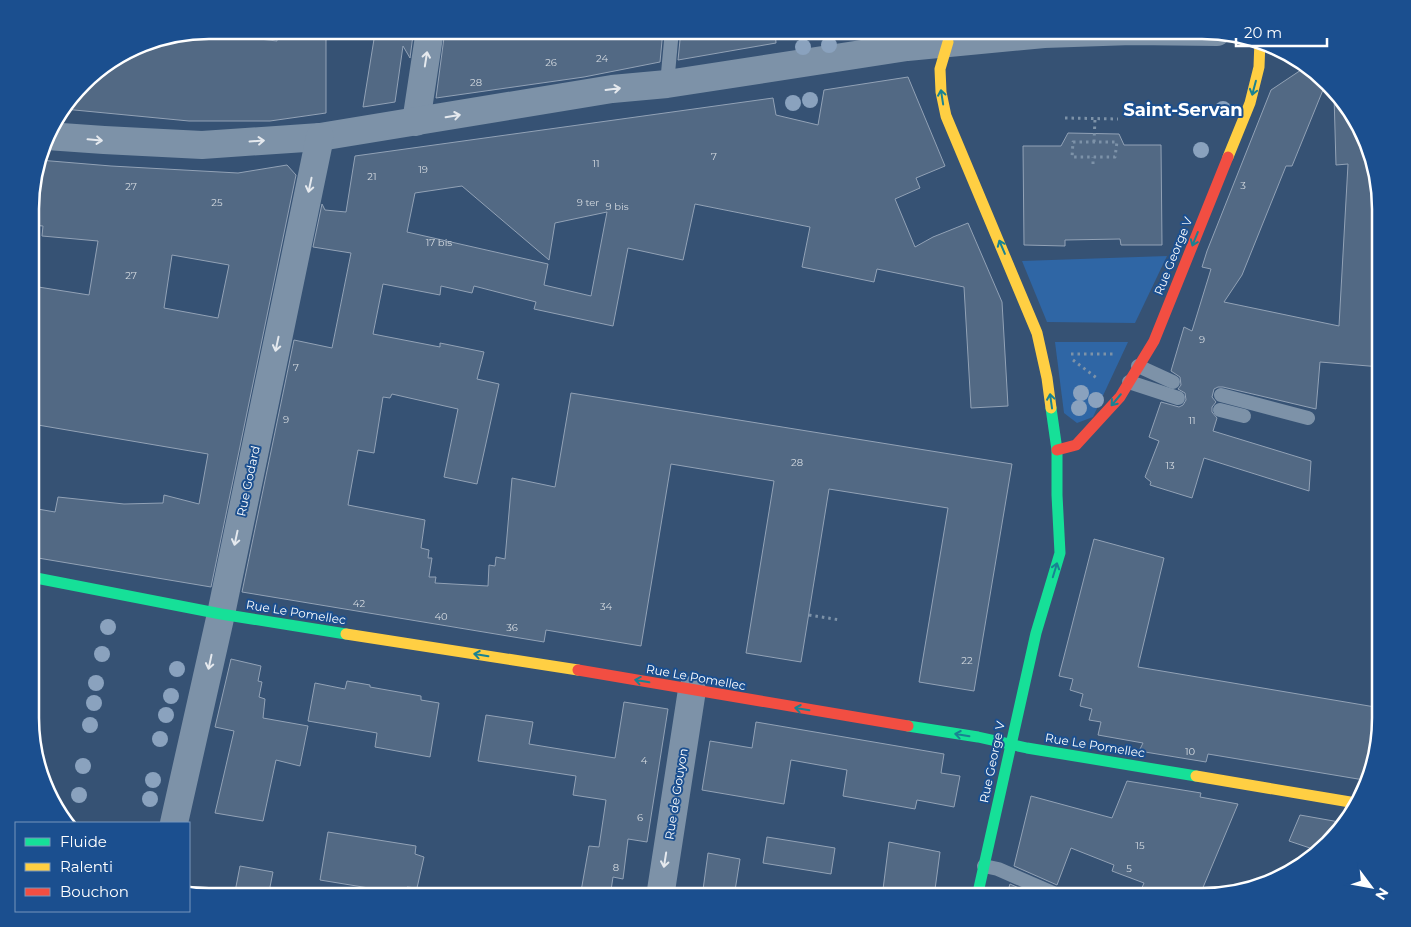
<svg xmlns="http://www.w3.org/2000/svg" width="1411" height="927" font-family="Montserrat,sans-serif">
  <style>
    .green { fill: #2f66a5 }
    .building { fill: #526984; stroke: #92a2b6; fill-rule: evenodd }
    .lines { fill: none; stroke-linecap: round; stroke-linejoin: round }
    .path { stroke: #7d92a8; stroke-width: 3; stroke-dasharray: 2.5 4; stroke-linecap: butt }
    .lane { stroke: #7d92a8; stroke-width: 14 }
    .street { stroke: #7d92a8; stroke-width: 28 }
    .fast { stroke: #16e098; stroke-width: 11 }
    .slow { stroke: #ffcf43; stroke-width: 11 }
    .jam { stroke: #f24e42; stroke-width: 11 }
    .tree { fill: #8aa2be }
    .oneway { stroke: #e5e9ee }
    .oneway2 { stroke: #198292 }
    .labels { text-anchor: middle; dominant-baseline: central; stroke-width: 4; stroke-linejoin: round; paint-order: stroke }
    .number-label { font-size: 10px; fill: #d4dae0 }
    .street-label { font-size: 12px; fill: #fff; stroke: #1b4f8f }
    .district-label { font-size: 18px; font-weight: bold; fill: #fff; stroke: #1b4f8f }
    .rim { fill: none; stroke: #fff; stroke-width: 2.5 }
  </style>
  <rect width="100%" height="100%" fill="#365274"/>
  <g class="green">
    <path d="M1167 256 1135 323 1047 322 1022 261Z"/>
    <path d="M1055 342H1128L1093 417 1077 423 1064 413Z"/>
  </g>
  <g class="building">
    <path d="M209 30H216V34L277 41V30H326V113L270 121H189L64 109 91 75 141 43Z"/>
    <path d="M445 30H663L660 62 584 77 436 98Z"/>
    <path d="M681 30H775L776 43 678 60Z"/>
    <path d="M375 33 413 35 410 58 403 46 395 102 363 107Z"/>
    <path d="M1307 66 1325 85 1292 166H1286L1242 275 1224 302 1339 326 1348 164 1336 165 1334 95 1357 120 1381 197V367L1320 362 1316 409 1223 387H1218L1214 389 1212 397 1216 402 1212 407V412L1217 418 1213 431 1311 461 1309 491 1204 458 1192 498 1150 485 1151 482 1145 477 1159 441 1149 437 1161 402 1179 407 1183 405 1186 400 1185 393 1178 389 1181 385 1180 377 1171 371 1184 327 1192 331 1211 269 1202 267 1207 251 1271 90Z"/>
    <path d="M908 77 945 166 916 178 920 188 895 199 915 247 933 237 968 223 1002 302 1008 406 971 408 964 287 877 269 874 282 802 267 810 227 695 204 683 260 628 248 613 326 534 309 536 302 474 286 472 293 441 286 440 295 383 284 373 334 440 347V343L484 352 477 379 499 384 477 484 444 477 458 409 392 394 390 398 383 397 374 453 358 450 348 505 425 520 421 548 429 550 428 558H432L429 577H436L435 583 488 586 489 565 495 566 496 557 505 559 512 478 555 487 571 393 1012 464 974 691 919 682 948 508 829 489 801 662 746 653 774 481 671 464 641 646 546 630 544 642 242 592 294 340 332 348 351 253 313 247 322 204 325 210 346 212 355 156 773 98 776 115 818 125 824 90ZM462 186 549 260 555 223 607 212 591 296 544 285 548 264 407 232 415 193Z"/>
    <path d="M1068 133 1119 134 1124 145H1161L1162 245H1121L1120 239 1065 240V246L1024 245 1023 146H1061Z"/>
    <path d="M39 160 111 166 238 173 287 165 296 175 211 587 32 557V508L55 512 58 497 124 504 163 503 164 495 199 504 208 454 32 424V362L37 324 32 323V286L89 295 98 241 42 236 43 226 32 225V186ZM172 255 229 265 218 318 164 308Z"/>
    <path d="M1094 539 1164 558 1138 667 1381 708V730L1364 780 1208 754 1206 762 1139 751 1143 743 1098 735 1101 722 1089 720 1092 709 1080 706 1083 694 1070 690 1073 679 1059 676Z"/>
    <path d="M231 659 261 666 258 681 262 682 259 697 265 699 263 718 308 726 300 766 276 760 263 821 215 813 234 731 215 727Z"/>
    <path d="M347 681 370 685V687L421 696V700L439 703 430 757 375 747 377 733 308 721 315 683 345 689Z"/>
    <path d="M624 702 668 709 647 842 628 839 623 879 613 877 610 897H580L589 846 599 847 606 800 573 795 576 776 478 761 486 715 533 722 529 744 615 758Z"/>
    <path d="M756 722 944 754 941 773 960 776 954 807 917 800 915 809 843 796 847 770 791 760 784 804 702 790 710 741 752 748Z"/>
    <path d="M1127 781 1201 793 1200 797 1238 804 1199 897H1138L1144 883 1112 871 1114 865 1071 848 1057 885 1014 866 1031 796 1112 818Z"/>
    <path d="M1300 815 1345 823 1316 850 1289 841Z"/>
    <path d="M328 832 416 846 415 854 424 857 417 888 407 887 405 897H373L375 889 320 880Z"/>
    <path d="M767 837 835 848 831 874 763 863Z"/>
    <path d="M889 842 940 852 934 897H882Z"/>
    <path d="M708 853 740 859 734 897H702Z"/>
    <path d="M240 866 273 872 268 897H234Z"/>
    <path d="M1010 884 1039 897H1006Z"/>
  </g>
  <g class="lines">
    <g class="path">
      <path d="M1065 118 1118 119"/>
      <path d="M1073 142H1117L1115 157H1072Z"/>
      <path d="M1094 142 1095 119"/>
      <path d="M1093 164V157"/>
      <path d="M1071 354H1113"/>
      <path d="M1073 360 1098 379"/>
      <path d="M809 615 840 620"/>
    </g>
    <g class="lane">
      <path d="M667 84 672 30"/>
      <path d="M1138 366 1173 382"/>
      <path d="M1129 382 1178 398"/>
      <path d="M1221 395 1308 418"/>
      <path d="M1220 410 1244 416"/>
      <path d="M984 866 998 869 1062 897"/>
    </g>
    <g class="street">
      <path d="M416 122 430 30"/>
      <path d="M47 136 104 140 202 145 320 137 612 89 667 84 907 47 1044 34 1132 31 1217 32"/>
      <path d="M174 823 221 614 320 137"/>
      <path d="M660 897 692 690"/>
    </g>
    <g class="fast">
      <path d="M31 577 221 614 346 634"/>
      <path d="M908 726 978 737 1027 748 1196 776"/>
      <path d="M977 897 1036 633 1060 553 1057 495V450L1051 408"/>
    </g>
    <g class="slow">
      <path d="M948 42 940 69 941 92 946 116 1037 333 1047 378 1051 408"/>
      <path d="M1228 157 1250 103 1259 67 1260 40"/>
      <path d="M346 634 578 670"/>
      <path d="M1196 776 1356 803"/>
    </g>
    <g class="jam">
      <path d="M1057 450 1076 445 1120 397 1154 341 1228 157"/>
      <path d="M578 670 908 726"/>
    </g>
  </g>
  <g class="tree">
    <circle cx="829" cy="45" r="8"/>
    <circle cx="803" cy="47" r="8"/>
    <circle cx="810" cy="100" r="8"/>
    <circle cx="793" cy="103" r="8"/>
    <circle cx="1223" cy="109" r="8"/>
    <circle cx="1201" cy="150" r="8"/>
    <circle cx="1081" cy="393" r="8"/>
    <circle cx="1096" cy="400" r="8"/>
    <circle cx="1079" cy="408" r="8"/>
    <circle cx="108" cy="627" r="8"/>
    <circle cx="102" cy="654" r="8"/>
    <circle cx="177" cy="669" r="8"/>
    <circle cx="96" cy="683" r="8"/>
    <circle cx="171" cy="696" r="8"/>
    <circle cx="94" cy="703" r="8"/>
    <circle cx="166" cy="715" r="8"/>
    <circle cx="90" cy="725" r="8"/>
    <circle cx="160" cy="739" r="8"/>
    <circle cx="83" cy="766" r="8"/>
    <circle cx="153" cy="780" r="8"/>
    <circle cx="79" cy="795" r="8"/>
    <circle cx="150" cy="799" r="8"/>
  </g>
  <defs><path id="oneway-shaft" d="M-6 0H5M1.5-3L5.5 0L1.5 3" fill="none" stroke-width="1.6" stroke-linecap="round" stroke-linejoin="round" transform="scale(1.25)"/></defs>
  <g class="oneway">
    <use href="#oneway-shaft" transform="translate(426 59) rotate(-81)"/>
    <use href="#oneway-shaft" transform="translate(613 89) rotate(-7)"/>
    <use href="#oneway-shaft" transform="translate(453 116) rotate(-9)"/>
    <use href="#oneway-shaft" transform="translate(95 140) rotate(5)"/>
    <use href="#oneway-shaft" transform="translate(257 141) rotate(-4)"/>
    <use href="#oneway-shaft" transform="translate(310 185) rotate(102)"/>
    <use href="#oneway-shaft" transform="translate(277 344) rotate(102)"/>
    <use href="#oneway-shaft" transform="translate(236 538) rotate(102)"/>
    <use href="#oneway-shaft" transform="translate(210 662) rotate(102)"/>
    <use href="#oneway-shaft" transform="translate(665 860) rotate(99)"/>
  </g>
  <g class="oneway2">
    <use href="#oneway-shaft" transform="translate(1254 88) rotate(105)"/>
    <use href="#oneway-shaft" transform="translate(942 97) rotate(-99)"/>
    <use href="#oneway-shaft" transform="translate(1195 239) rotate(112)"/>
    <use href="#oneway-shaft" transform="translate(1002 247) rotate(-113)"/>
    <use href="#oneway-shaft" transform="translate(1116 400) rotate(130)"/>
    <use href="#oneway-shaft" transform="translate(1051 401) rotate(-98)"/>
    <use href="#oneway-shaft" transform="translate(1055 570) rotate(-73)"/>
    <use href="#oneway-shaft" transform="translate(481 655) rotate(-171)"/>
    <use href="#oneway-shaft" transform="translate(642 681) rotate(-170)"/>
    <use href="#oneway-shaft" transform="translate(802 709) rotate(-171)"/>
    <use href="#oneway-shaft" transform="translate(962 735) rotate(-171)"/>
  </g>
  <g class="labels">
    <g class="number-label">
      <text x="602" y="58">24</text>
      <text x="551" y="62">26</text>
      <text x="476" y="82">28</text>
      <text x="714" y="156">7</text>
      <text x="596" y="163">11</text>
      <text x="423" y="169">19</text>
      <text x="372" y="176">21</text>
      <text x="1243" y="185">3</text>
      <text x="131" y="186">27</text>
      <text x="217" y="202">25</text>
      <text x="588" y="202">9 ter</text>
      <text x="617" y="206">9 bis</text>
      <text x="439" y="242">17 bis</text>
      <text x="131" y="275">27</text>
      <text x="1202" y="339">9</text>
      <text x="296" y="367">7</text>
      <text x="286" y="419">9</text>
      <text x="1192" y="420">11</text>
      <text x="797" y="462">28</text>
      <text x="1170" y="465">13</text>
      <text x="359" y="603">42</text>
      <text x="606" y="606">34</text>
      <text x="441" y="616">40</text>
      <text x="512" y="627">36</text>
      <text x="967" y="660">22</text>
      <text x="1190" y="751">10</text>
      <text x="644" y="760">4</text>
      <text x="640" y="817">6</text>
      <text x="1140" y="845">15</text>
      <text x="616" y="867">8</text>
      <text x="1129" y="868">5</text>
    </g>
    <g class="street-label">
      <text transform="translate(1173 256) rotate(-68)">Rue George V</text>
      <text transform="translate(248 481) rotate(-78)">Rue Godard</text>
      <text transform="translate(296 612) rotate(9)">Rue Le Pomellec</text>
      <text transform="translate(696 677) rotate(10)">Rue Le Pomellec</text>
      <text transform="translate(1095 745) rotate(9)">Rue Le Pomellec</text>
      <text transform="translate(992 762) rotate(-78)">Rue George V</text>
      <text transform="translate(676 794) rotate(-81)">Rue de Gouyon</text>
    </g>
    <g class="district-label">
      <text x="1183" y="110">Saint-Servan</text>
    </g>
  </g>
  <path d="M0 0H1411V927H0ZM209 39H1202A170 170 0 0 1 1372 209V718A170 170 0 0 1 1202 888H209A170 170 0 0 1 39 718V209A170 170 0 0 1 209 39Z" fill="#1b4f8f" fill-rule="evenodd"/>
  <path class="rim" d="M209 39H1202A170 170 0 0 1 1372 209V718A170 170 0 0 1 1202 888H209A170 170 0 0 1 39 718V209A170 170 0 0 1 209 39Z"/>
  <rect x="15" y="822" width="175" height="90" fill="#1b4f8f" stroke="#7695bc"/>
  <rect x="25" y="838" width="25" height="8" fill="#16e098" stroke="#7695bc"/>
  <text x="60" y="847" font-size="15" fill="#ffffff">Fluide</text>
  <rect x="25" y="863" width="25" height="8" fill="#ffcf43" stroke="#7695bc"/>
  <text x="60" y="872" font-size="15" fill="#ffffff">Ralenti</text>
  <rect x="25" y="888" width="25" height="8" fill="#f24e42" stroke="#7695bc"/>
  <text x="60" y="897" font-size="15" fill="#ffffff">Bouchon</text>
  <g transform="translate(1371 887) rotate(122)" stroke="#1b4f8f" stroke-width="4" paint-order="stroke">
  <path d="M0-4L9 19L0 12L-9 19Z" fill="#ffffff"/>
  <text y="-8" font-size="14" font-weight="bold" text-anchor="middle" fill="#ffffff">N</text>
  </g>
  <path d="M1236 38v8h91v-8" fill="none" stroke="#ffffff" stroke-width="2.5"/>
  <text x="1244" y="38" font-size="15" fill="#ffffff" stroke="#1b4f8f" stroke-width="4" paint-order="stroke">20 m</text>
</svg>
